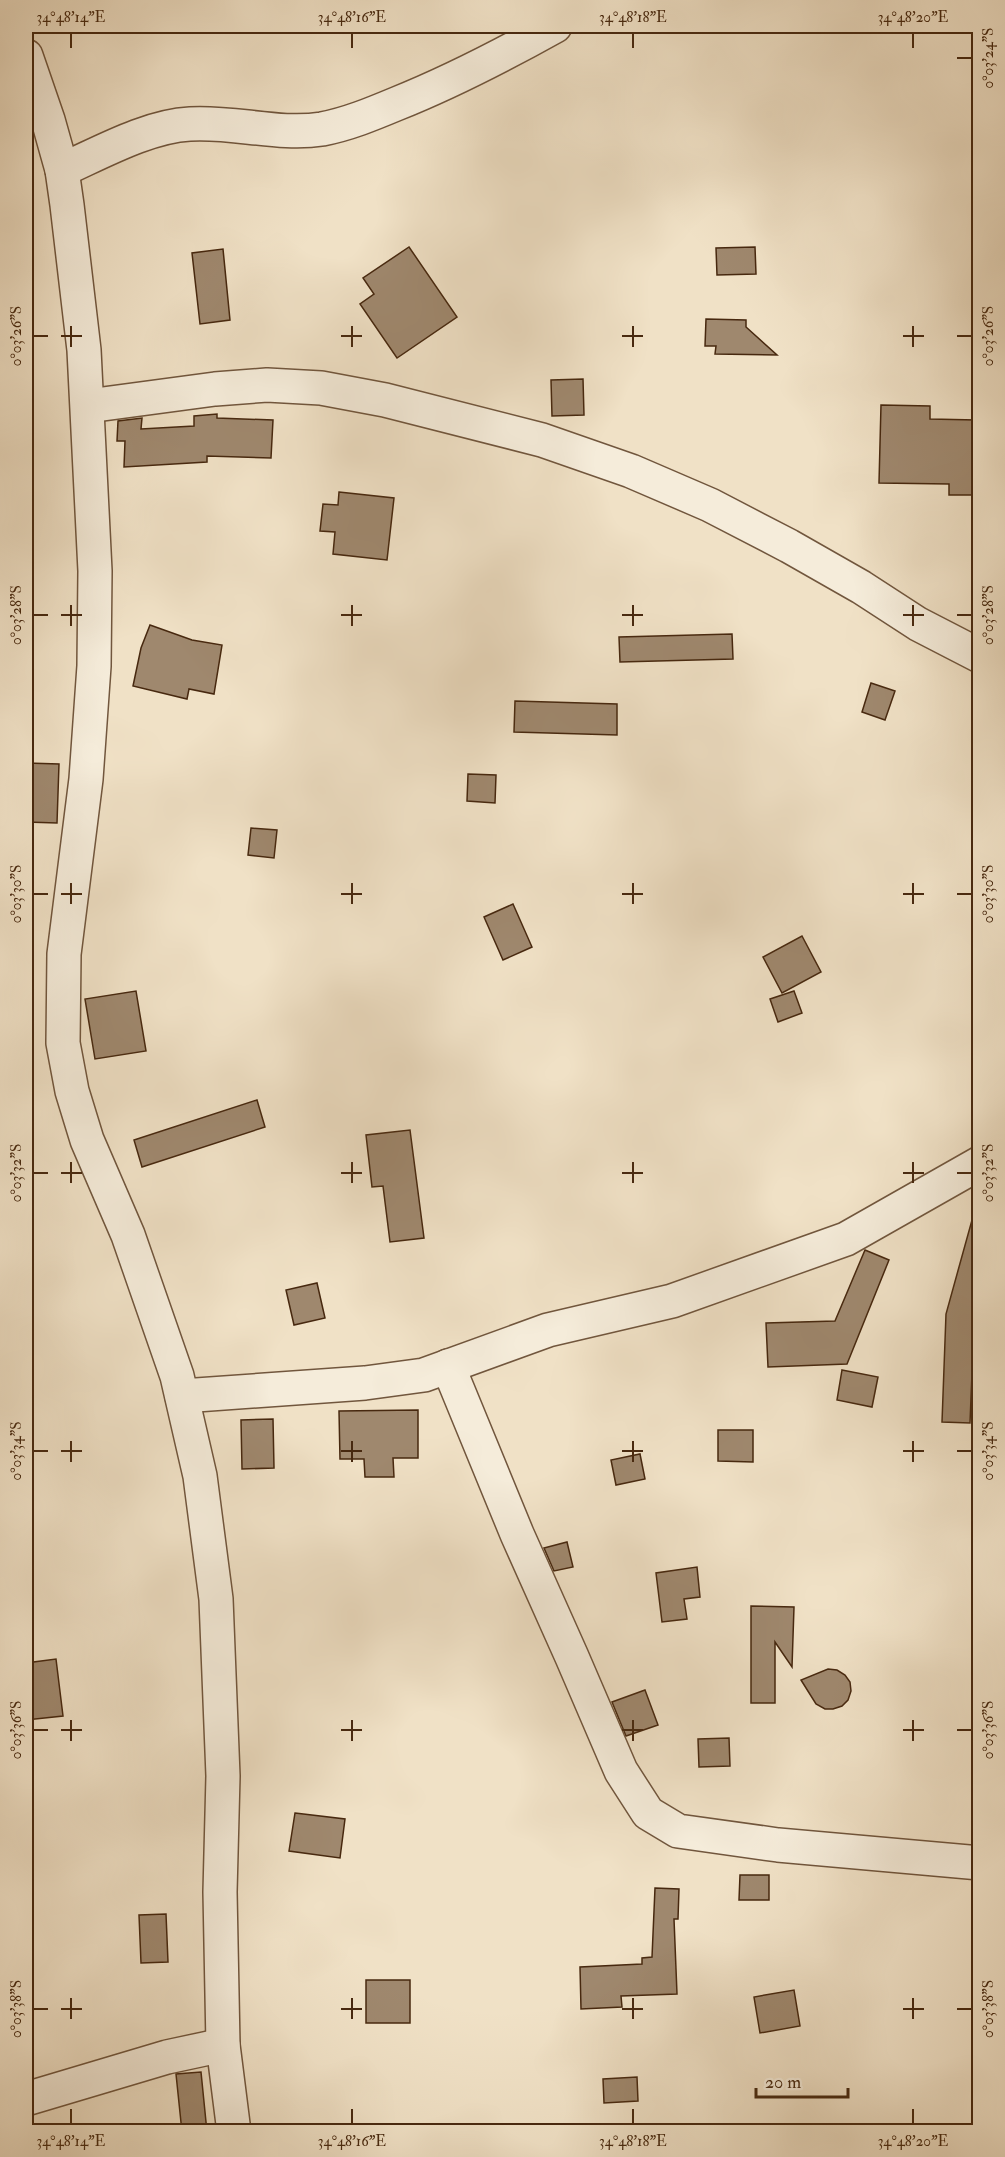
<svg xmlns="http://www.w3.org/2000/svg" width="1005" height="2157" font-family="'IM FELL Double Pica',serif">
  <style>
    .building { fill: #9f886e; stroke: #47280f; stroke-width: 1.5 }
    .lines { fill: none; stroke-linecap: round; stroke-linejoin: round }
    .minor-casing { stroke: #71563d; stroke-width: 36 }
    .minor { stroke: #f5ecda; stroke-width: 33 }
    .ticks { fill: none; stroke: #47280f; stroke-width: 2 }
    .neatline { fill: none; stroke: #47280f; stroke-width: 2 }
    .ticks-label { font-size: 15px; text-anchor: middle; fill: #47280f }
  </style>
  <rect width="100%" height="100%" fill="#f0e1c6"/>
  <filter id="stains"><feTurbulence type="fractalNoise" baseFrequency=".00333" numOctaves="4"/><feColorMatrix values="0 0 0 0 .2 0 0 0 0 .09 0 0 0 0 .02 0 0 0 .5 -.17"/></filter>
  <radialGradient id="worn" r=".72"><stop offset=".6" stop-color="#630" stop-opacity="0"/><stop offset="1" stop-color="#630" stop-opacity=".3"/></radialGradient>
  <g class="building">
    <path d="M409 247 457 317 397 358 360 304 374 294 363 278Z"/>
    <path d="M755 247 756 274 717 275 716 248Z"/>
    <path d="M223 249 230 320 200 324 192 253Z"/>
    <path d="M706 319 746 320V327L777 355 715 354 716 346H705Z"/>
    <path d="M583 379 584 415 552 416 551 380Z"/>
    <path d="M881 405 930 406V419L976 420 975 495H949V484L879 483Z"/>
    <path d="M217 414V418L273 420 271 458 207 456V462L124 467 125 441H117L118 421 142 418 141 429 194 426V416Z"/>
    <path d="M339 492 394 498 387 560 333 554 335 532 320 531 323 504 338 505Z"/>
    <path d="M150 625 192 640 222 645 214 694 189 689 187 699 133 686 141 648Z"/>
    <path d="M732 634 733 659 620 662 619 637Z"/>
    <path d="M871 683 895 691 885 720 862 712Z"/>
    <path d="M515 701 617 704V735L514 732Z"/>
    <path d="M26 763 59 764 57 823 26 822Z"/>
    <path d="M468 774 496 775 495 803 467 801Z"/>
    <path d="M251 828 277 830 274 858 248 855Z"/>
    <path d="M513 904 532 947 503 960 484 917Z"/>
    <path d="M802 936 821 972 782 993 763 957Z"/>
    <path d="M136 991 146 1051 95 1059 85 999Z"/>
    <path d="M794 991 802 1013 778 1022 770 999Z"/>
    <path d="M257 1100 265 1127 142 1167 134 1140Z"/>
    <path d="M410 1130 424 1238 390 1242 383 1186 372 1187 366 1135Z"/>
    <path d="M972 1220 980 1221V1373H972L970 1423 942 1422 946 1314Z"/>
    <path d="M865 1250 889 1260 847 1364 768 1367 766 1323 835 1321Z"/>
    <path d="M317 1283 325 1318 294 1325 286 1290Z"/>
    <path d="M842 1370 878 1377 872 1407 837 1400Z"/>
    <path d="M418 1410V1458H393L394 1477H365L364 1459H340L339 1411Z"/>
    <path d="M273 1419 274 1468 242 1469 241 1420Z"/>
    <path d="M718 1430H753V1462L718 1461Z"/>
    <path d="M640 1454 645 1479 616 1485 611 1460Z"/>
    <path d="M567 1542 573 1567 554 1571 544 1548Z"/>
    <path d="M697 1567 700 1597 684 1599 687 1619 662 1622 656 1573Z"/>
    <path d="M751 1606 794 1607 792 1667 775 1642V1703H751Z"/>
    <path d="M56 1659 63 1716 26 1720V1663Z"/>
    <path d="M828 1669 837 1670 845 1675 850 1682 851 1691 848 1700 842 1706 833 1709H825L816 1704 801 1680Z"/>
    <path d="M645 1690 658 1725 626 1736 612 1702Z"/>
    <path d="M729 1738 730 1766 699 1767 698 1739Z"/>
    <path d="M295 1813 345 1819 340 1858 289 1851Z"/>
    <path d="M740 1875H769V1900H739Z"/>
    <path d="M655 1888 679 1889 678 1919H674L677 1994 621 1996 622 2007 581 2009 580 1967 642 1964V1958L652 1957Z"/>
    <path d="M166 1914 168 1962 141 1963 139 1915Z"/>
    <rect x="366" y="1980" width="44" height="43"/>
    <path d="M794 1990 800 2026 760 2033 754 1997Z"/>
    <path d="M201 2072 207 2132H182L176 2074Z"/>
    <path d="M637 2077 638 2101 604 2103 603 2079Z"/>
  </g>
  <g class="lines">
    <defs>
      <g id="minor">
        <path d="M26 56 48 120 62 170 67 205 84 350 95 571 94 666 86 779 64 954 63 1043 72 1091 87 1140 128 1235 177 1376 200 1476 216 1599 223 1776 220 1892 223 2045 234 2132"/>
        <path d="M62 170C100 153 148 126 190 124 233 121 280 136 322 129 348 124 372 114 396 104 451 82 503 55 555 26"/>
        <path d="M88 406 215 389 267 385 321 388 385 400 542 440 631 471 710 505 789 546 861 587 918 624 980 656"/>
        <path d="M448 1366 517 1534 572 1657 621 1771 648 1813 678 1831 778 1845 980 1863"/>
        <path d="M182 1396 365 1383 424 1375 548 1330 672 1301 846 1239 980 1163"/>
        <path d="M26 2099 167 2057 223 2045"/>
      </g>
    </defs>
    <use href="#minor" class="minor-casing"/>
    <use href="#minor" class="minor"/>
  </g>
  <path class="ticks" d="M71 33V48M352 33V48M633 33V48M913 33V48M957 58H972M71 326V347M352 326V347M633 326V347M913 326V347M33 336H48M61 336H82M341 336H362M622 336H643M903 336H924M957 336H972M71 605V626M352 605V626M633 605V626M913 605V626M33 615H48M61 615H82M341 615H362M622 615H643M903 615H924M957 615H972M71 883V904M352 883V904M633 883V904M913 883V904M33 894H48M61 894H82M341 894H362M622 894H643M903 894H924M957 894H972M71 1162V1183M352 1162V1183M633 1162V1183M913 1162V1183M33 1173H48M61 1173H82M341 1173H362M622 1173H643M903 1173H924M957 1173H972M71 1441V1462M352 1441V1462M633 1441V1462M913 1441V1462M33 1451H48M61 1451H82M341 1451H362M622 1451H643M903 1451H924M957 1451H972M71 1720V1741M352 1720V1741M633 1720V1741M913 1720V1741M33 1730H48M61 1730H82M341 1730H362M622 1730H643M903 1730H924M957 1730H972M71 1998V2019M352 1998V2019M633 1998V2019M913 1998V2019M33 2009H48M61 2009H82M341 2009H362M622 2009H643M903 2009H924M957 2009H972M71 2109V2124M352 2109V2124M633 2109V2124M913 2109V2124"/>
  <rect width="1005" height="2157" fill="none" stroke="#f0e1c6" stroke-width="66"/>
  <path d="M756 2088v9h92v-9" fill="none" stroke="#47280f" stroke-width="3"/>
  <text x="765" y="2088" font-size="18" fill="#47280f" stroke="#f5ecda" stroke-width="4.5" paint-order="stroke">20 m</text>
  <rect x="33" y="33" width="939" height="2091" class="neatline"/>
  <g class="ticks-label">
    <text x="71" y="22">34°48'14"E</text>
    <text x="352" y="22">34°48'16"E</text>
    <text x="633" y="22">34°48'18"E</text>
    <text x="913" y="22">34°48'20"E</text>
    <text transform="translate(988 58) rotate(-90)" y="5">0°03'24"S</text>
    <text transform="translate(16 336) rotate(-90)" y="5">0°03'26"S</text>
    <text transform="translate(988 336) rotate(-90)" y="5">0°03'26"S</text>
    <text transform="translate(16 615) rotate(-90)" y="5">0°03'28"S</text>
    <text transform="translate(988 615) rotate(-90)" y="5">0°03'28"S</text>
    <text transform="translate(16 894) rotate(-90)" y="5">0°03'30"S</text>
    <text transform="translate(988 894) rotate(-90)" y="5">0°03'30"S</text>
    <text transform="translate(16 1173) rotate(-90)" y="5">0°03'32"S</text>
    <text transform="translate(988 1173) rotate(-90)" y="5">0°03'32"S</text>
    <text transform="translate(16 1451) rotate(-90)" y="5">0°03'34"S</text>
    <text transform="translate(988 1451) rotate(-90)" y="5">0°03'34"S</text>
    <text transform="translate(16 1730) rotate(-90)" y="5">0°03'36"S</text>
    <text transform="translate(988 1730) rotate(-90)" y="5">0°03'36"S</text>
    <text transform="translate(16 2009) rotate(-90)" y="5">0°03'38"S</text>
    <text transform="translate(988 2009) rotate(-90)" y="5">0°03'38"S</text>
    <text x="71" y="2146">34°48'14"E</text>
    <text x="352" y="2146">34°48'16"E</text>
    <text x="633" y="2146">34°48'18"E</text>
    <text x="913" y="2146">34°48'20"E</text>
  </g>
  <rect width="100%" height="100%" filter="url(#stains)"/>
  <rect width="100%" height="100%" fill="url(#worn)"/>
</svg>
